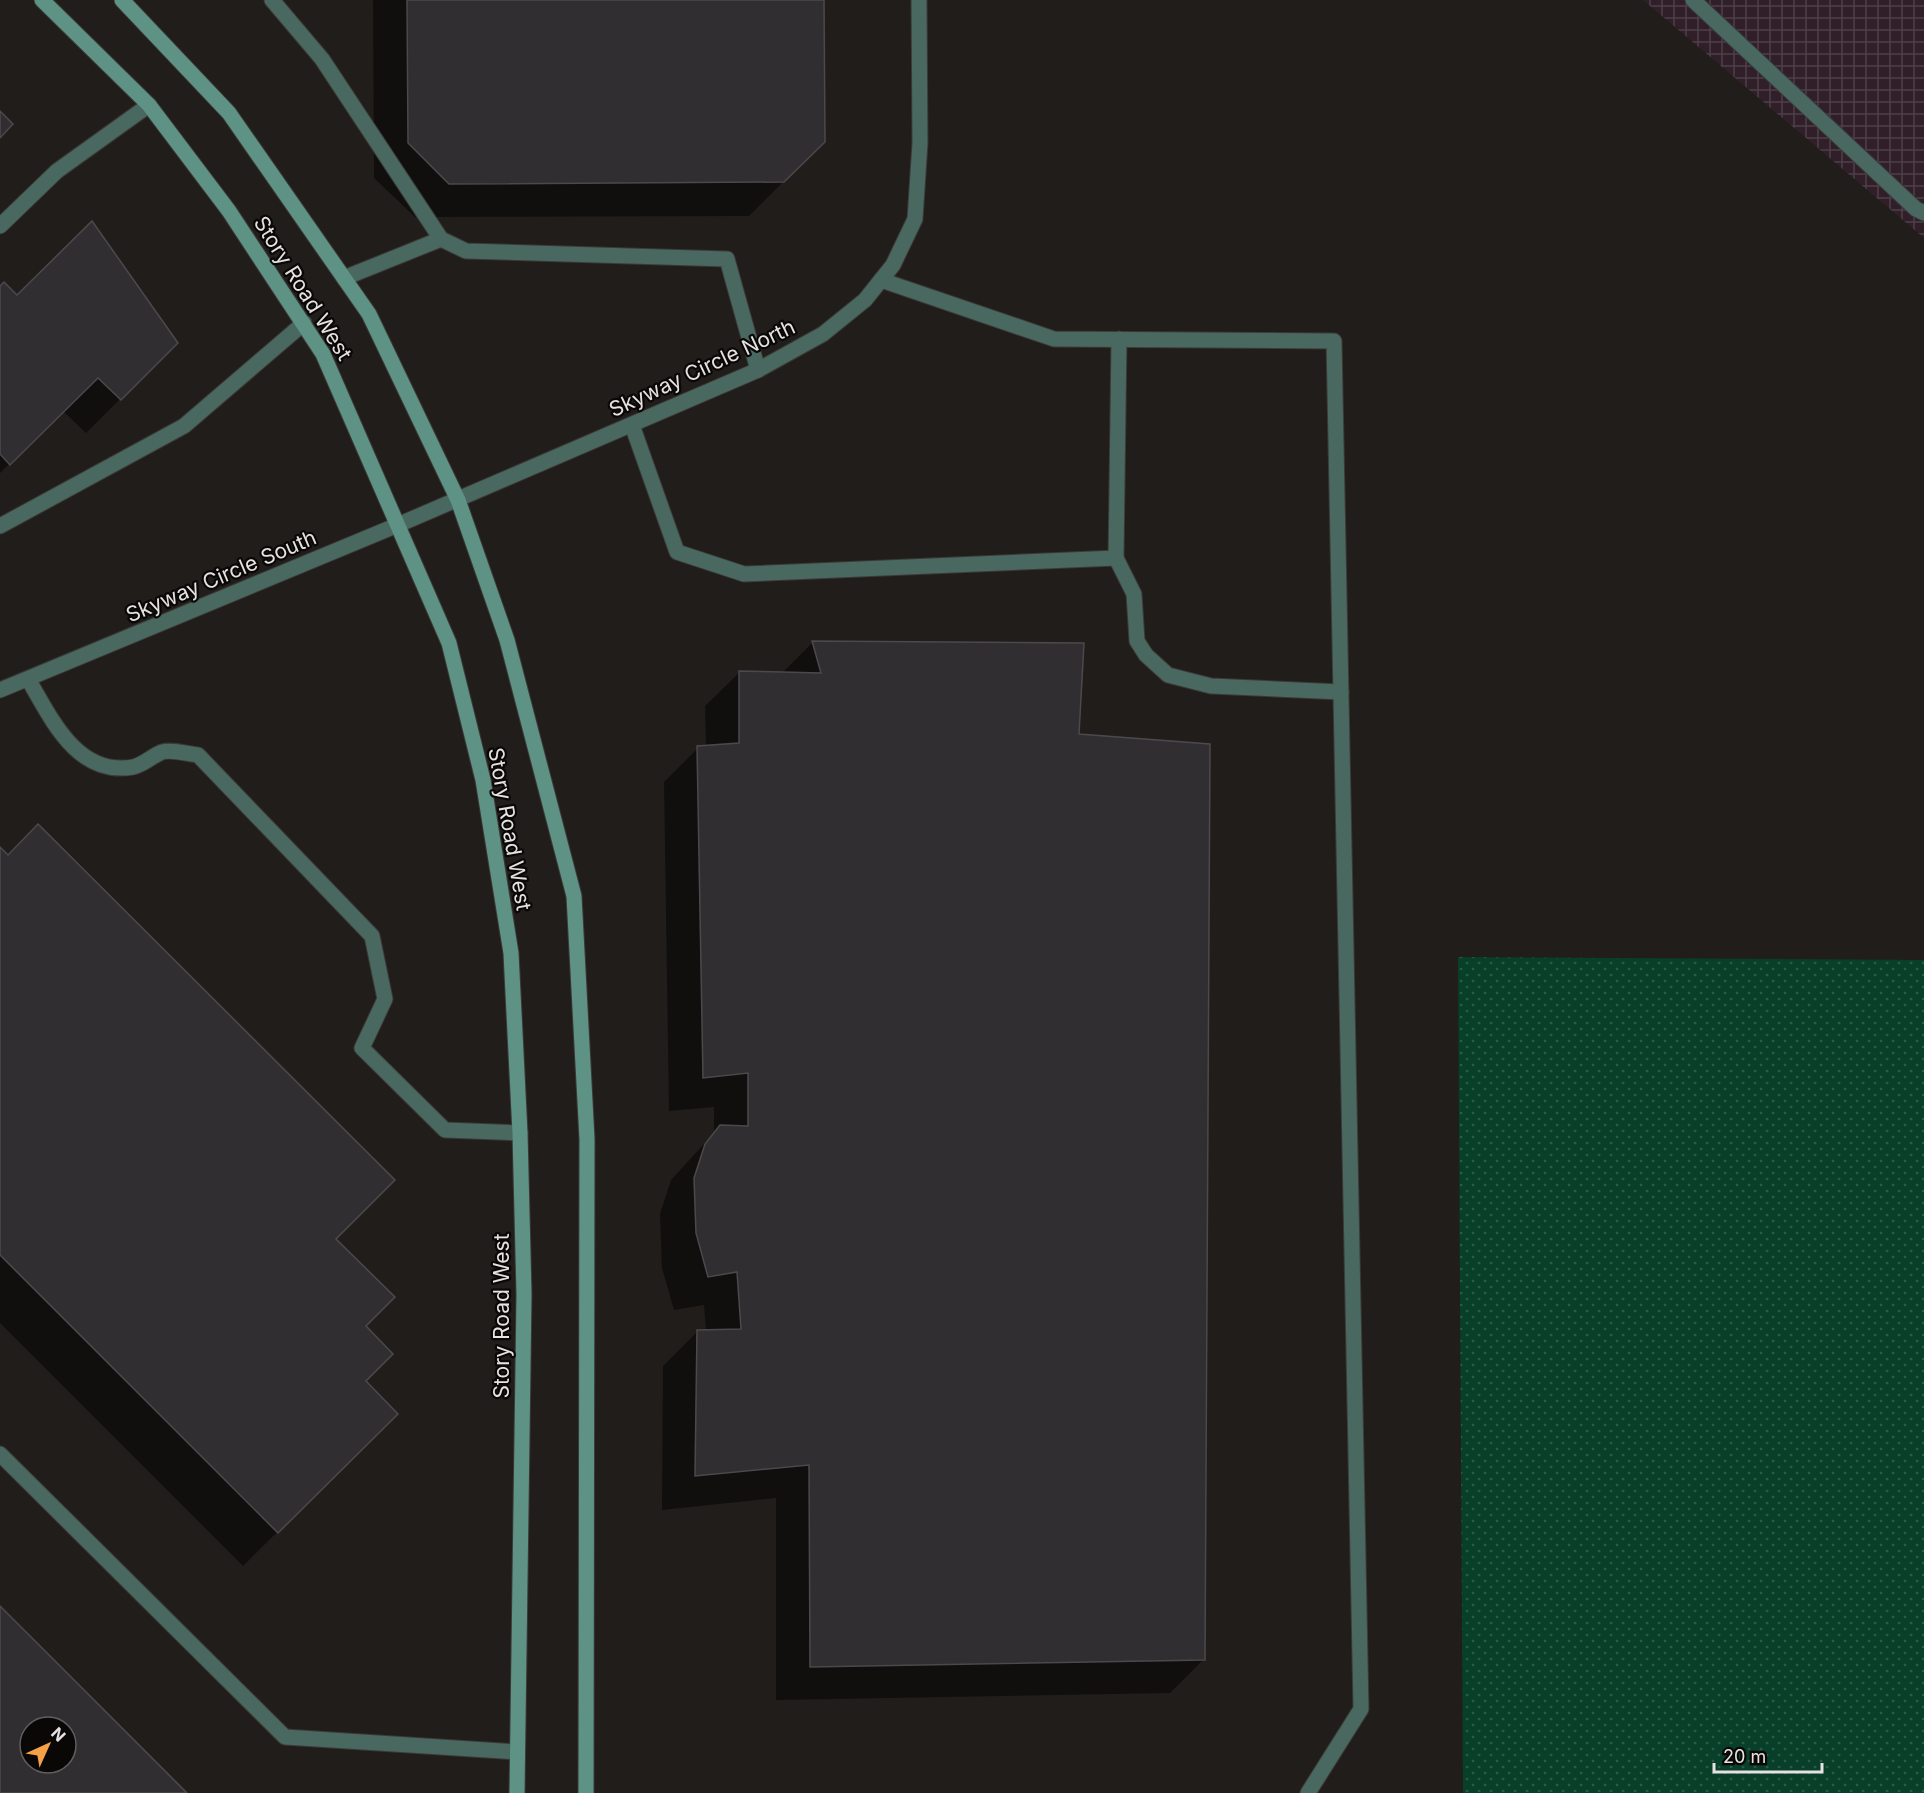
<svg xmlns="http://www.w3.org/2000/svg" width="1924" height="1793" font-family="Inter,sans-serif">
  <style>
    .industrial { fill: url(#industrial-grid) }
    .grass { fill: url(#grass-dots) }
    .shadow { fill: #0007 }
    .building { fill: #312e31; stroke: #4c494c; stroke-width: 1.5; fill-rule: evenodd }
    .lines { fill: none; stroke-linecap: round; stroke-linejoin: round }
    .lane-casing { stroke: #3c3937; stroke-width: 17 }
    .street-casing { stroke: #3c3937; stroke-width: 17 }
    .secondary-casing { stroke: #3c3937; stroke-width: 17 }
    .lane { stroke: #486860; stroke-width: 15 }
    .street { stroke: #486860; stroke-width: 15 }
    .secondary { stroke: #5e9285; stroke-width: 15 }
    .labels { text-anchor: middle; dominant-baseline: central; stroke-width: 4.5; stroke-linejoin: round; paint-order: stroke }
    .street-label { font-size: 21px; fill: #e5e2e1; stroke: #090807 }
  </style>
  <defs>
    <pattern id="industrial-grid" width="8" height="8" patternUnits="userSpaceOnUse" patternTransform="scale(1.5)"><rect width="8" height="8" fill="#301f28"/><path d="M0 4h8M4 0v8" fill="none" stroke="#4e3f47"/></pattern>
    <pattern id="grass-dots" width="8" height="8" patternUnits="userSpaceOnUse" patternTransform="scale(1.5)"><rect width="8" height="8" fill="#073f28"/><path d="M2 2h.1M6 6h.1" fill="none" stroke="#2b5a47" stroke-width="1.8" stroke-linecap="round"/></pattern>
  </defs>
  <rect width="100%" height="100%" fill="#201d1b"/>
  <path class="industrial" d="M1643 0H1924V238Z"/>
  <path class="grass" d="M1458 957 1924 960V1793H1463Z"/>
  <g class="shadow">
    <path d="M373 0H823L824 141 749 216 415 217 374 178Z"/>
    <path d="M0 288 17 297 176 343 86 433 63 411 0 473Z"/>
    <path d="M813 642 1078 735 1204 1659 1170 1693 776 1700V1498L662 1510 663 1366 698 1331H706L704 1305 674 1310 662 1268 660 1214 671 1180 714 1133V1107L669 1111 664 782 698 748 706 747 705 706 740 672 782 673Z"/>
    <path d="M0 849 334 1239 363 1326V1381L396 1414 243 1566 0 1323Z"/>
  </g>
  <g class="building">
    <path d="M407 0H824L825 142 784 182 449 184 408 143Z"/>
    <path d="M0 111 13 124 0 138Z"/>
    <path d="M92 221 178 343 121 400 98 378 10 465 0 454V286L4 282 17 295Z"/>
    <path d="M812 641 1084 643 1079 734 1210 744 1205 1660 810 1667 809 1465 695 1476 697 1330 741 1329 737 1272 708 1277 696 1233 694 1178 705 1144 720 1125 748 1126V1073L703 1078 697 746 739 743V671L821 673Z"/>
    <path d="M38 824 395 1180 336 1239 395 1297 366 1326 393 1354 366 1381 398 1414 278 1533 0 1255V847L8 855Z"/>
    <path d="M0 1606 187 1793H0ZM30 1727H66V1763H30Z"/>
  </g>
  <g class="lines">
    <defs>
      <g id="lane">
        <path d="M272 0 322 59 441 239 466 251 727 259 758 370"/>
        <path d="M1693 0 1916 209 1924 213"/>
        <path d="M0 226 57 171 149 105"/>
        <path d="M344 278 441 239"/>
        <path d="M881 280 1054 339 1334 341 1361 1709 1308 1793"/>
        <path d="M632 425 677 552 744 574 1116 558 1119 339"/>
        <path d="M0 526 184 426 304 323"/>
        <path d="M1116 558 1134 594 1137 641 1146 655 1168 675 1211 686 1341 692"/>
        <path d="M28 679C51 718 77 777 133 767 143 765 152 756 162 752 171 749 188 754 198 755L372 936 385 999 362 1048 445 1130 520 1133"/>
        <path d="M0 1454 285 1737 517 1752"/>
      </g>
      <path id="street" d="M0 690 400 524 758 370 823 334 865 300 893 265 915 219 920 143 919 0"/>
      <g id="secondary">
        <path d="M42 0 149 105 229 211 323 354 449 643 483 780 511 953 520 1133 524 1294 517 1793"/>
        <path d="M122 0 229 113 369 314 458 500 507 640 574 896 587 1139 586 1793"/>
      </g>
    </defs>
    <use href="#lane" class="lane-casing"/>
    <use href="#street" class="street-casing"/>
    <use href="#secondary" class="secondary-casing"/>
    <use href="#lane" class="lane"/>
    <use href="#street" class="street"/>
    <use href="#secondary" class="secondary"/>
  </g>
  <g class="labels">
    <g class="street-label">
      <text transform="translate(303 288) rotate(58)">Story Road West</text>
      <text transform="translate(702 368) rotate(-25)">Skyway Circle North</text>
      <text transform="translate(221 576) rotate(-23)">Skyway Circle South</text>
      <text transform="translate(510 829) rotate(80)">Story Road West</text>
      <text transform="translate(501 1316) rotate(-90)">Story Road West</text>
    </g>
  </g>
  <g transform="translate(48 1745) rotate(45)"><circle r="28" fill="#090807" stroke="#615f5e" stroke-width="1.5"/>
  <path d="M0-4.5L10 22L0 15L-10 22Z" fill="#f5a246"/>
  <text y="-9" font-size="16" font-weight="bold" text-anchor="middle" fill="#e5e2e1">N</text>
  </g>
  <path d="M1714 1763v9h108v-9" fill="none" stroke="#e5e2e1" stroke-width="3"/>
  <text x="1723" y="1763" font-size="18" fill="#e5e2e1" stroke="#090807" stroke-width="4.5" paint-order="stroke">20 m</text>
</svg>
